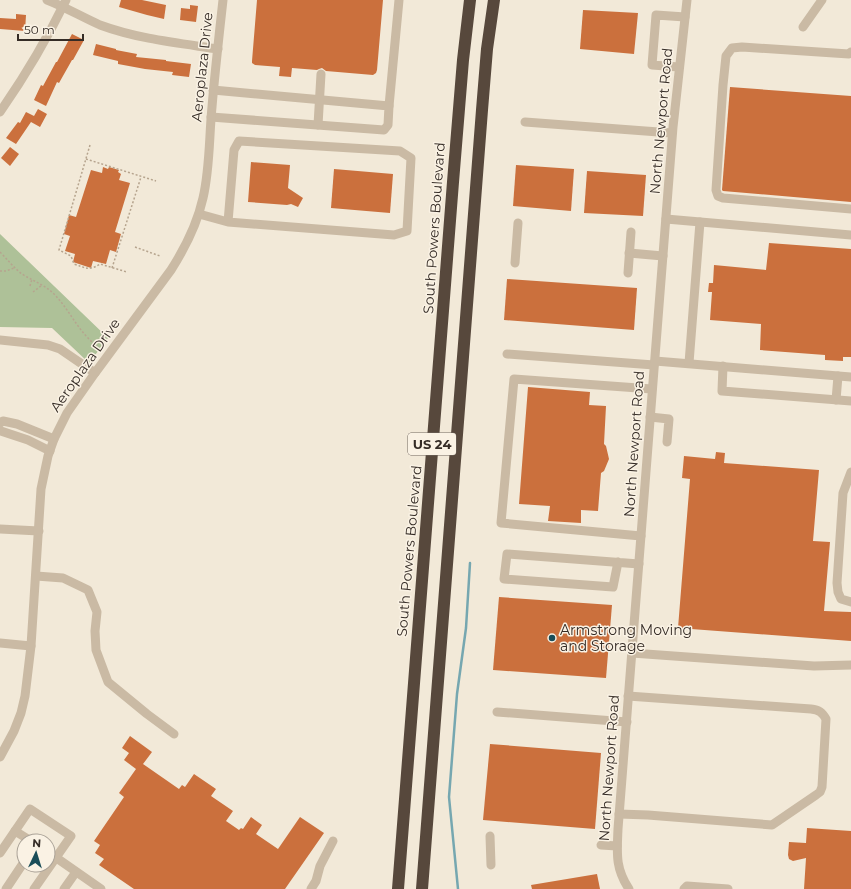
<svg xmlns="http://www.w3.org/2000/svg" width="851" height="889" font-family="Montserrat,sans-serif">
  <style>
    .green { fill: #aec198 }
    .lines { fill: none; stroke-linecap: round; stroke-linejoin: round }
    .stream { stroke: #76a7b0; stroke-width: 2.5 }
    .building { fill: #cb703d }
    .path { stroke: #b6a48e; stroke-width: 1.5; stroke-dasharray: 2 2; stroke-linecap: butt }
    .minor { stroke: #cabaa4; stroke-width: 9 }
    .highway { stroke: #57483c; stroke-width: 12 }
    .poi-dot { fill: #1a4d58; stroke: #faf2e4; stroke-width: 1.5 }
    .labels { text-anchor: middle; dominant-baseline: central; stroke-width: 3; stroke-linejoin: round; paint-order: stroke }
    .shield { fill: #faf2e4; stroke: #70675f; stroke-width: 1 }
    .shield-label { font-size: 13px; font-weight: bold; fill: #352c26 }
    .street-label { font-size: 14px; fill: #352c26; stroke: #faf2e4 }
    .poi-label { font-size: 14px; fill: #352c26; stroke: #faf2e4; text-anchor: start }
  </style>
  <rect width="100%" height="100%" fill="#f2e9d8"/>
  <path class="green" d="M0 234 108 338 89 363 52 328 0 327Z"/>
  <g class="lines">
    <path class="stream" d="M458 889 449 797 457 694 466 628 470 563"/>
  </g>
  <g class="building">
    <path d="M121 0H142L166 5 164 19 147 15 119 7Z"/>
    <path d="M257 0H383L377 70 376 73 373 75 326 71 322 68 319 69 317 70 292 68 291 77 279 76 280 67 255 65 252 63V61Z"/>
    <path d="M190 5 198 6 196 22 180 20 181 8 190 9Z"/>
    <path d="M583 10 638 13 634 54 580 49Z"/>
    <path d="M16 14 26 15 25 31 0 29V18L16 19Z"/>
    <path d="M72 34 84 40 73 60H72L59 83 57 82 46 106 34 100 41 85 43 86 56 62H57Z"/>
    <path d="M96 44 116 49V50L137 54 136 57 166 60V61L191 64 189 77 172 75 173 72 145 69 118 64V61L93 55Z"/>
    <path d="M730 87 851 96V202L723 191 722 190Z"/>
    <path d="M38 109 47 114 40 127 31 122 16 144 6 138 18 122 20 123 26 112 34 116Z"/>
    <path d="M10 147 19 154 10 166 1 158Z"/>
    <path d="M251 162 290 165 288 188 303 198 298 207 291 204 287 205 248 202Z"/>
    <path d="M516 165 574 169 571 211 513 206Z"/>
    <path d="M103 167 108 169 109 167 119 170 118 172 121 174 119 180 130 183 115 232 121 234 116 252 110 250 106 264 93 261 91 268 73 262 75 254 65 251 70 236 64 234 69 215 76 217 91 170 102 173Z"/>
    <path d="M334 169 393 174 390 213 331 208Z"/>
    <path d="M587 171 646 175 643 216 584 213Z"/>
    <path d="M769 243 851 249V357H843V361L825 360V355L760 350 761 324 710 320 712 292H708L709 283H713L714 265 766 270Z"/>
    <path d="M507 279 637 288 634 330 504 320Z"/>
    <path d="M528 387 590 392 589 405 606 406 604 444 606 446 609 459 604 471 601 473 598 511 581 510V523L548 521 550 506 519 504Z"/>
    <path d="M716 452 725 453 724 463 819 470 813 541 830 542 824 611 851 612V641L678 628 690 479 682 478 684 456 715 459Z"/>
    <path d="M499 597 612 605 606 678 493 670Z"/>
    <path d="M130 736 152 752 143 764 179 789 182 785 185 787 194 774 216 789 211 796 233 811 226 821 239 830 241 828 243 829 251 817 262 825 256 834 278 849 300 817 324 833 285 889H134L99 865 104 859 95 853 100 845 94 841 124 797 119 793 136 769 124 760 129 753 122 748Z"/>
    <path d="M490 744 601 753 595 829 483 820Z"/>
    <path d="M807 828 851 831V889H804L806 858 793 861 789 859 788 855 789 842 806 843Z"/>
    <path d="M597 874 600 889H532L531 885Z"/>
  </g>
  <g class="lines">
    <g class="path">
      <path d="M90 145 59 250 71 256 74 264C86 268 89 271 100 264L127 272"/>
      <path d="M86 159 156 181"/>
      <path d="M135 247 160 256"/>
      <path d="M0 252C8 260 14 268 22 274 33 281 45 285 54 294 70 310 78 332 97 346"/>
      <path d="M112 268 141 177"/>
      <path d="M0 271H6L14 268"/>
      <path d="M30 286 32 279"/>
      <path d="M33 292 42 285"/>
    </g>
    <g class="minor">
      <path d="M47 0C65 7 82 17 100 25 138 39 178 43 218 49"/>
      <path d="M803 27 822 0"/>
      <path d="M851 52 849 54 742 47 732 48 726 56 723 85 716 190 718 196 723 198 851 209"/>
      <path d="M679 67 652 65 656 15 685 17"/>
      <path d="M389 106 399 0"/>
      <path d="M0 112C25 76 47 39 66 0"/>
      <path d="M211 117 384 130 388 125 389 106 213 90"/>
      <path d="M525 122 672 133"/>
      <path d="M318 125 321 74"/>
      <path d="M199 214 228 222 394 235 407 231 411 158 400 151 239 141 234 150 228 222"/>
      <path d="M666 219 851 235"/>
      <path d="M629 253 663 256"/>
      <path d="M515 263 518 223"/>
      <path d="M628 273 631 232"/>
      <path d="M0 340 48 345 60 349 95 373"/>
      <path d="M507 354 654 365"/>
      <path d="M655 361 851 377"/>
      <path d="M689 363 700 222"/>
      <path d="M723 366 722 391 851 401"/>
      <path d="M836 400 838 376"/>
      <path d="M650 417 669 419 667 442"/>
      <path d="M0 423 3 421 17 424 54 439"/>
      <path d="M0 430 1 431 28 440 50 451"/>
      <path d="M851 472 843 493 837 583 838 592 841 599 851 602"/>
      <path d="M0 529 39 531"/>
      <path d="M641 536 501 523 514 379 652 389"/>
      <path d="M618 562 613 587 504 579 507 554 639 564"/>
      <path d="M36 576 63 578 88 590 97 612 95 631 96 650 108 682 147 714 174 734"/>
      <path d="M0 643 31 646"/>
      <path d="M632 653 814 666 851 665"/>
      <path d="M497 712 627 722"/>
      <path d="M0 757 14 731 21 713 25 696 31 646 41 489 48 456 54 439 67 413 95 373 171 270C185 248 197 225 203 198 210 168 209 137 212 107 215 71 219 36 223 0"/>
      <path d="M619 814 648 815 772 825 816 795 820 792 822 787 826 719C822 712 819 710 811 709L628 696"/>
      <path d="M15 831 31 841"/>
      <path d="M490 836 491 865"/>
      <path d="M601 845 617 846"/>
      <path d="M48 852 101 889"/>
      <path d="M0 853 30 809 71 836 34 889"/>
      <path d="M6 889 24 862"/>
      <path d="M64 889 76 872"/>
      <path d="M311 889 316 881 320 866 333 841"/>
      <path d="M629 889C615 868 617 853 618 829L673 127 687 0"/>
      <path d="M684 889 687 886 728 889"/>
    </g>
    <g class="highway">
      <path d="M398 889 453 182 463 60 470 0"/>
      <path d="M422 889 482 110 487 49 494 0"/>
    </g>
  </g>
  <circle class="poi-dot" cx="552" cy="638" r="4"/>
  <g class="labels">
    <rect class="shield" x="408" y="433" width="48" height="22" rx="3"/>
    <g class="shield-label">
      <text x="432" y="444">US 24</text>
    </g>
    <g class="street-label">
      <text transform="translate(202 67) rotate(-84)">Aeroplaza Drive</text>
      <text transform="translate(661 121) rotate(-85)">North Newport Road</text>
      <text transform="translate(434 228) rotate(-86)">South Powers Boulevard</text>
      <text transform="translate(85 365) rotate(-55)">Aeroplaza Drive</text>
      <text transform="translate(634 444) rotate(-86)">North Newport Road</text>
      <text transform="translate(409 551) rotate(-85)">South Powers Boulevard</text>
      <text transform="translate(609 768) rotate(-86)">North Newport Road</text>
    </g>
    <g class="poi-label">
      <text x="560" y="630">Armstrong Moving<tspan x="560" dy="16">and Storage</tspan></text>
    </g>
  </g>
  <g transform="translate(36 853) rotate(4)"><circle r="19" fill="#faf2e4" stroke="#aba398"/>
  <path d="M0-3L7 15L0 10L-7 15Z" fill="#1a4d58"/>
  <text y="-6" font-size="11" font-weight="bold" text-anchor="middle" fill="#352c26">N</text>
  </g>
  <path d="M18 34v6h65v-6" fill="none" stroke="#352c26" stroke-width="2"/>
  <text x="24" y="34" font-size="12" fill="#352c26" stroke="#faf2e4" stroke-width="3" paint-order="stroke">50 m</text>
</svg>
